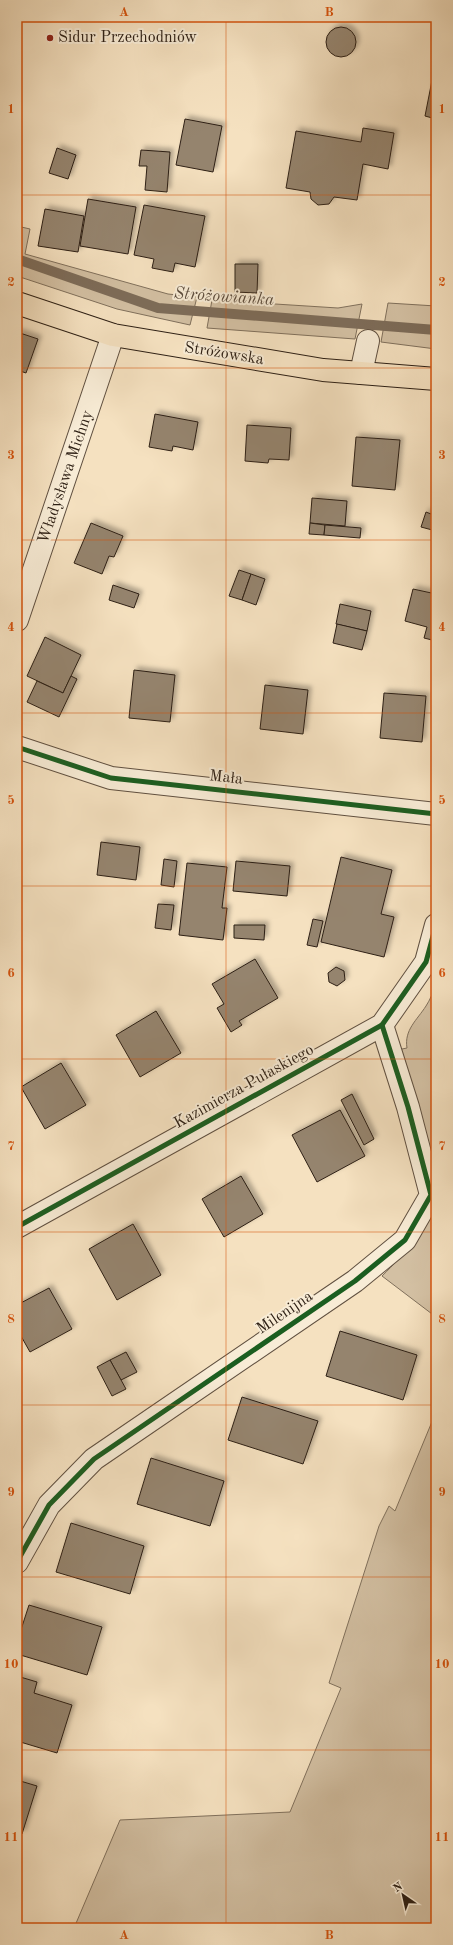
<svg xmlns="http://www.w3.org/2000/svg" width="453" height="1945" font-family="'Old Standard TT',serif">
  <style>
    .green { fill: #d3c0a3; stroke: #80705c }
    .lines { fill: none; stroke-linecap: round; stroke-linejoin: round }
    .stream { stroke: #7d6c59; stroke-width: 10 }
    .building { fill: #95846e; stroke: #2e2015; filter: url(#shadow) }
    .minor-casing { stroke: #605040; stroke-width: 24 }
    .major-casing { stroke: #2e2015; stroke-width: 24 }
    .minor { stroke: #f8ecd6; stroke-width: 22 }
    .major { stroke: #f5e1c0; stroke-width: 22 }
    .cycleway-casing { stroke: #f8ecd6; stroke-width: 8 }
    .cycleway { stroke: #1b5e20; stroke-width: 5 }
    .grid { fill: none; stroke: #d5530d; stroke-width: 1; stroke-opacity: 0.55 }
    .poi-dot { fill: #8f2418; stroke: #f8ecd6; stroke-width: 1.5 }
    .labels { text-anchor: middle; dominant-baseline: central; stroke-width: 4; stroke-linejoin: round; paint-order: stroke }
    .poi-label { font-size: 16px; fill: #2e2015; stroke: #f8ecd6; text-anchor: start }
    .street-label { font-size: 16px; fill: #2e2015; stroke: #f8ecd6 }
    .water-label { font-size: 17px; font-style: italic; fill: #5c4c3d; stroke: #f8ecd6 }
    .neatline { fill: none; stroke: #d5530d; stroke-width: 1.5 }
    .grid-label { font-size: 13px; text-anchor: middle; font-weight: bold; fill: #d5530d }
  </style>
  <defs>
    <filter id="shadow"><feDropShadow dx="3.5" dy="-3.5" stdDeviation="2" flood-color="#0004"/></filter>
  </defs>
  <rect width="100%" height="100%" fill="#f5e1c0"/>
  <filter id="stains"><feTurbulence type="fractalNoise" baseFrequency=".005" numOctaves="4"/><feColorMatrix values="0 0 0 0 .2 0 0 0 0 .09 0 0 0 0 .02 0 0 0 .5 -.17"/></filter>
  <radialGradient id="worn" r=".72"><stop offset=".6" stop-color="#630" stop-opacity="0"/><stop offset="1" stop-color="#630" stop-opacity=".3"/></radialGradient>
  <g class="green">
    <path d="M17 226 30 229 25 254 168 294 197 297 190 325 117 309 17 276Z"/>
    <path d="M212 300 338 308 362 304 355 339 207 328Z"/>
    <path d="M388 303 436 306V349L381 342Z"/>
    <path d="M436 986V1191L397 1050 407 1048C404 1030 417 1020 426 1006 430 1000 433 992 436 986Z"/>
    <path d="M436 1196V1317L382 1276C405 1254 427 1227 436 1196Z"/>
    <path d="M436 1412V1928H74L120 1820 290 1812 341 1688 329 1683 379 1526 389 1506 395 1511Z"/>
  </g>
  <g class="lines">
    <path class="stream" d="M17 259 158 308 436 330"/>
  </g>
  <g class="building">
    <circle cx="341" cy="42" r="15"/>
    <path d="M436 60V119L425 116Z"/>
    <path d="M185 119 222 126 213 172 176 165Z"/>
    <path d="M363 128 394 133 388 169 363 164 357 200 334 197 329 204 318 205 311 199 310 192 286 188 296 131 361 142Z"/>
    <path d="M57 148 76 155 68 179 49 173Z"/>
    <path d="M141 150 170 152 167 192 145 190 147 166H139Z"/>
    <path d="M88 199 136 207 128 254 80 246Z"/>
    <path d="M144 205 205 216 195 267 175 263 173 272 152 268 154 259 134 255Z"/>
    <path d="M45 209 84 216 78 252 38 246Z"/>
    <path d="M235 264H258L257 293 235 292Z"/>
    <path d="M17 332 38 339 26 373 17 370Z"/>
    <path d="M155 414 198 422 193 450 173 446 172 451 149 447Z"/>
    <path d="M247 425 291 428 289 460 269 459 268 463 245 461Z"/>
    <path d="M356 437 400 440 395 490 352 486Z"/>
    <path d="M312 498 347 501 345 526 310 523Z"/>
    <path d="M426 512 436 516V531L421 527Z"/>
    <path d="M91 523 123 536 114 557 109 556 102 574 74 563Z"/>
    <path d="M310 523 325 525 324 535 309 534Z"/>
    <path d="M325 525 361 528 360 538 324 535Z"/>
    <path d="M239 570 251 574 242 600 229 596Z"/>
    <path d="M251 574 265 579 256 605 242 600Z"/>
    <path d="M113 585 139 594 134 608 109 600Z"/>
    <path d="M413 589 436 594V641L424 638 427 627 405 621Z"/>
    <path d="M340 604 371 611 367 631 336 624Z"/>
    <path d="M337 624 367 631 362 650 333 643Z"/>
    <path d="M45 637 81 655 63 693 27 676Z"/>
    <path d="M134 670 175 675 170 722 129 718Z"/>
    <path d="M71 676 77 679 59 717 27 702 37 681 63 693Z"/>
    <path d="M265 685 308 690 303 734 260 729Z"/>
    <path d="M384 693 426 696 422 742 380 738Z"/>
    <path d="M101 842 140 847 136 880 97 875Z"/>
    <path d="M341 857 392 870 381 914 394 917 384 957 321 942Z"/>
    <path d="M164 859 177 861 174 887 161 885Z"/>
    <path d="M236 861 290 866 287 896 233 891Z"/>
    <path d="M187 863 227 867 222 908H227L223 940 179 935Z"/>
    <path d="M158 904 174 905 171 930 155 928Z"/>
    <path d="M313 919 323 921 317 947 307 945Z"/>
    <path d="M234 925H265L264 940 234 938Z"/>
    <path d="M255 959 278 998 239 1021 242 1025 231 1032 217 1008 224 1004 212 984Z"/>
    <path d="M336 967 344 971 345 980 337 986 329 982 328 973Z"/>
    <path d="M156 1011 181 1053 140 1077 116 1035Z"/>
    <path d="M61 1063 86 1105 45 1129 21 1087Z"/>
    <path d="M352 1094 374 1139 364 1145 341 1100Z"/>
    <path d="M340 1110 365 1156 317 1182 292 1135Z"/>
    <path d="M241 1176 263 1214 224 1237 202 1199Z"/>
    <path d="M133 1224 161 1275 117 1300 89 1249Z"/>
    <path d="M49 1288 72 1329 30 1352 17 1329V1305Z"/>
    <path d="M340 1331 417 1355 403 1400 326 1376Z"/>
    <path d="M126 1352 137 1372 121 1380 110 1360Z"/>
    <path d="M110 1360 126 1389 112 1396 97 1367Z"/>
    <path d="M242 1397 318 1421 303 1464 228 1440Z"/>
    <path d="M151 1458 224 1481 210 1526 137 1504Z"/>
    <path d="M71 1523 144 1546 130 1594 56 1572Z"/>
    <path d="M29 1605 102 1627 87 1675 17 1654V1642Z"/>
    <path d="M17 1676 37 1682 34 1693 72 1705 57 1753 17 1741Z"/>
    <path d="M17 1780 37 1786 22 1834 17 1832Z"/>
  </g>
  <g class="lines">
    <defs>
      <g id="minor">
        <path d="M361 373 368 341"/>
        <path d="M17 620 113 335"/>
        <path d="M17 747 111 778 436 814"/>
        <path d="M17 1227 382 1025 426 962 436 925"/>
        <path d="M17 1562 49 1505 94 1459 355 1281 405 1240 431 1195 408 1107 382 1025"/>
      </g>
      <path id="major" d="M17 303 113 335 323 370 436 379"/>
    </defs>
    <use href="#minor" class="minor-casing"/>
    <use href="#major" class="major-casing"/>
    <use href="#minor" class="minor"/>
    <use href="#major" class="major"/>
    <defs>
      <g id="cycleway">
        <path d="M17 747 111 778 436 814"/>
        <path d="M17 1227 382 1025 426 962 436 925"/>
        <path d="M17 1562 49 1505 94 1459 355 1281 405 1240 431 1195 408 1107 382 1025"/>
      </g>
    </defs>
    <use href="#cycleway" class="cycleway-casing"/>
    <use href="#cycleway" class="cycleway"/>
  </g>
  <path class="grid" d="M226 17V1928M17 195H436M17 368H436M17 540H436M17 713H436M17 886H436M17 1059H436M17 1232H436M17 1405H436M17 1577H436M17 1750H436"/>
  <circle class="poi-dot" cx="50" cy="38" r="4"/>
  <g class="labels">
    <g class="poi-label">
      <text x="58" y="38">Sidur Przechodniów</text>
    </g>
    <g class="street-label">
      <text transform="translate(224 354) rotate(9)">Stróżowska</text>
      <text transform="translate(66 477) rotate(-71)">Władysława Michny</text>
      <text transform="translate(226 778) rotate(6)">Mała</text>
      <text transform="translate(244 1087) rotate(-29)">Kazimierza Pułaskiego</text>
      <text transform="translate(285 1313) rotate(-34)">Milenijna</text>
    </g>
    <g class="water-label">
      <text transform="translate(224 297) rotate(4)">Stróżowianka</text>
    </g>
  </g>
  <rect width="453" height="1945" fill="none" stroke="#f5e1c0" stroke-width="44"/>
  <g transform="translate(403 1895) rotate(326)" stroke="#f8ecd6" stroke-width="3" paint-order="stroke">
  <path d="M0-3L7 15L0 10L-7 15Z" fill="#2e2015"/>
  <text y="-6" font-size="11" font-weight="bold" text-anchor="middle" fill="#2e2015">N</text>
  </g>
  <rect x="22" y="22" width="409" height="1901" class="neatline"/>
  <g class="grid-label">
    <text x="124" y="16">A</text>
    <text x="329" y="16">B</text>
    <text x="11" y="113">1</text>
    <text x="442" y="113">1</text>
    <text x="11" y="286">2</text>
    <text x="442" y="286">2</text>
    <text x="11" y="459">3</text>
    <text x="442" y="459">3</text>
    <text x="11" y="631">4</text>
    <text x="442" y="631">4</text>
    <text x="11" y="804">5</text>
    <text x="442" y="804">5</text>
    <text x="11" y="977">6</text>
    <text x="442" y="977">6</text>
    <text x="11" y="1150">7</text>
    <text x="442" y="1150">7</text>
    <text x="11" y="1323">8</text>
    <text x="442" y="1323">8</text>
    <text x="11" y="1496">9</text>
    <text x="442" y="1496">9</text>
    <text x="11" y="1668">10</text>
    <text x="442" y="1668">10</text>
    <text x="11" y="1841">11</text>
    <text x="442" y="1841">11</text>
    <text x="124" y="1939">A</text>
    <text x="329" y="1939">B</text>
  </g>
  <rect width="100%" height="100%" filter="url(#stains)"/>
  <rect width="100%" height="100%" fill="url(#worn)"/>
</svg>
